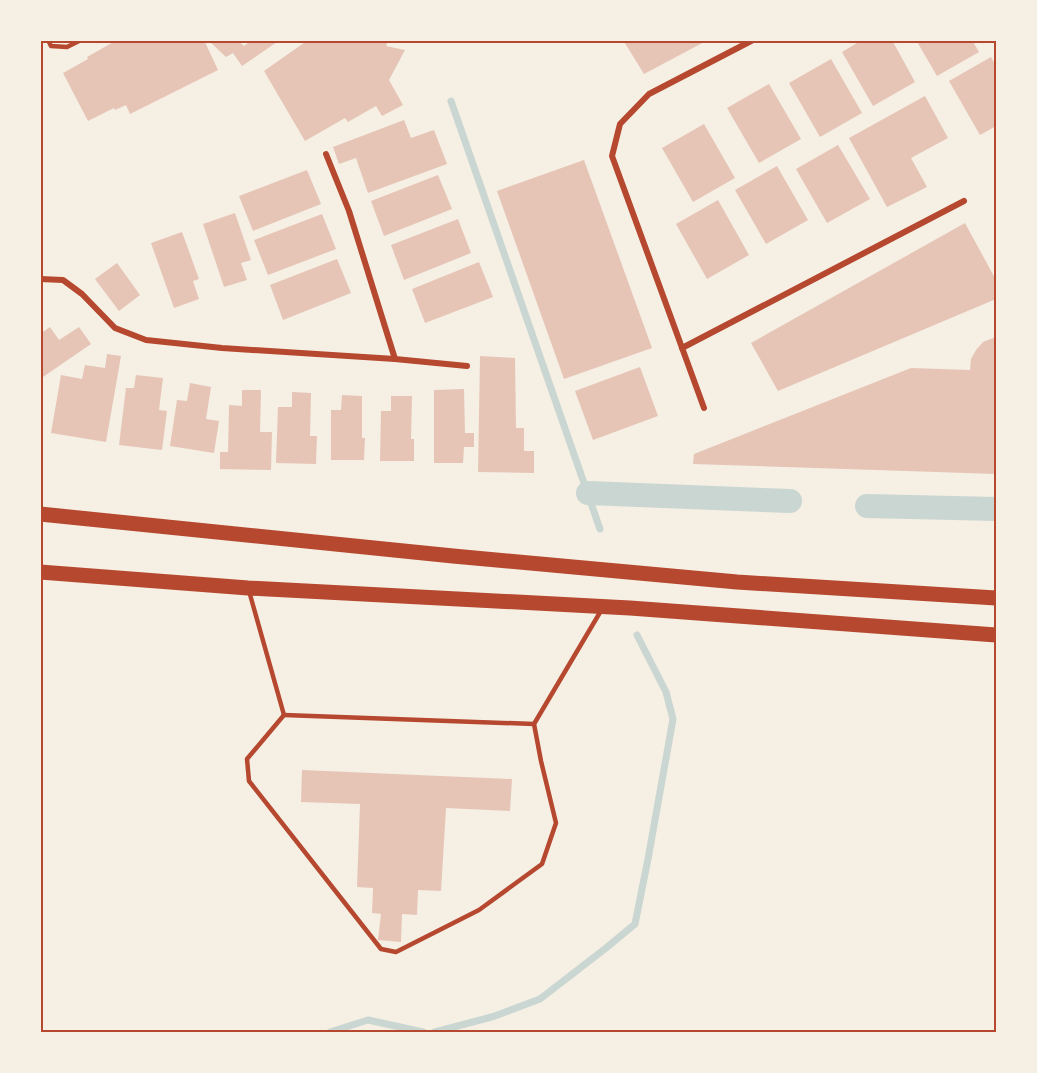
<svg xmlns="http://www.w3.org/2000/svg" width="1037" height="1073" font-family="Mulish,sans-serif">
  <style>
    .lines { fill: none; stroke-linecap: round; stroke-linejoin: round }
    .stream { stroke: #c9d6d2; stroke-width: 7 }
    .canal { stroke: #c9d6d2; stroke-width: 24 }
    .building { fill: #e6c5b7 }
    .service { stroke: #b5482f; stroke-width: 4.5 }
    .minor { stroke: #b5482f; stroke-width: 6 }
    .primary { stroke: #b5482f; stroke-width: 15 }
    .neatline { fill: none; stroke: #b5482f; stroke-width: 2 }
  </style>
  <rect width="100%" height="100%" fill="#f6efe4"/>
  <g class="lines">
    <g class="stream">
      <path d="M451 101 600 529"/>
      <path d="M330 1032 368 1020 423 1032"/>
      <path d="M435 1032 495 1016 540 999 606 948 635 924 648 859 673 719 666 692 637 635"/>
    </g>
    <g class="canal">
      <path d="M588 493 790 501"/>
      <path d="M867 506 996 509"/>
    </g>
  </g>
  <g class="building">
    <path d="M117 40H204L218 70 130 114 126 105 115 110 114 108 88 121 63 73 88 59 87 57Z"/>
    <path d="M208 40H237L244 46 252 40H280L242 66 233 53 226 57Z"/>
    <path d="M308 40H388L386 46 405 50 389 80 403 105 382 116 376 106 348 122 345 118 305 141 264 71Z"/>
    <path d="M623 40H708L644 74Z"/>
    <path d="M862 40H892L915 82 873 106 842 52Z"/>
    <path d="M916 40H972L979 52 937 76Z"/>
    <path d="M991 57 996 66V126L980 135 949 81Z"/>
    <path d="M831 59 862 113 820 137 789 83Z"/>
    <path d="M769 84 801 139 759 163 727 108Z"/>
    <path d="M925 96 948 138 911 158 927 187 887 207 849 138Z"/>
    <path d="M404 120 411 138 434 130 447 164 368 193 356 158 339 164 333 147Z"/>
    <path d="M704 124 735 178 693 202 662 148Z"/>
    <path d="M838 145 870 199 827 223 796 169Z"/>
    <path d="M584 160 652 348 564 379 497 191Z"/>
    <path d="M777 166 808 220 766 244 735 190Z"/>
    <path d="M307 170 321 204 253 231 239 196Z"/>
    <path d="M438 175 452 209 384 236 371 201Z"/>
    <path d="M718 200 749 255 707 279 676 224Z"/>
    <path d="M235 213 251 260 241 263 247 280 224 287 203 224Z"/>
    <path d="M322 214 336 249 268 275 254 240Z"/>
    <path d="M458 219 471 253 404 280 391 245Z"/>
    <path d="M965 223 996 280V299L778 391 751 343Z"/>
    <path d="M182 232 199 279 193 281 199 299 174 308 151 243Z"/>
    <path d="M337 259 351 293 283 320 270 285Z"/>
    <path d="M479 262 493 297 425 323 412 289Z"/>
    <path d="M117 263 140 295 119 311 95 279Z"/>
    <path d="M50 327 59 340 79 327 91 344 40 379V334Z"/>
    <path d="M996 337V474L693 464 694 454 911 368 970 370 971 359 976 350 983 342Z"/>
    <path d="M107 354 121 356 106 442 51 433 61 375 82 379 85 365 105 368Z"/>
    <path d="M480 356 515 358 516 428H524V451H534V473L478 472Z"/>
    <path d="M640 367 658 416 593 440 575 391Z"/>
    <path d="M136 375 163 378 159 410 167 411 162 450 119 445 126 388H134Z"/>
    <path d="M190 383 211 387 206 419 219 421 214 453 170 446 177 400 187 401Z"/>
    <path d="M464 389 465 433H474V447H464L463 463H434V390Z"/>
    <path d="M242 390H261L260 432H272L271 470 220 469V452H228L229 405 242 406Z"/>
    <path d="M292 392 311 393 310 436H317L316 464 276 463 278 407H292Z"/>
    <path d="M342 395 362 396V438H365L364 460H331V410H341Z"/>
    <path d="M391 396H412L411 439H414V461H380L381 411H391Z"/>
    <path d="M302 770 512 779 510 811 446 808 441 891 418 890 417 915 402 914 401 942 378 940 381 914 372 913 373 888 357 887 360 804 301 802Z"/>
  </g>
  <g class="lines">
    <g class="service">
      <path d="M48 40 51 46 67 47 81 40"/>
      <path d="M249 591 284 715"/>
      <path d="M284 715 247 759 249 781 381 949 396 952 479 910 542 864 556 823 541 761 534 724 602 609"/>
      <path d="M284 715 534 724"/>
    </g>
    <g class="minor">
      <path d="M326 154 349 211 395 359"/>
      <path d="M40 279 63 280 82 294 115 328 146 340 222 348 395 359 467 366"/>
      <path d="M682 348 964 201"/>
      <path d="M704 408 612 156 620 124 649 94 753 40"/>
    </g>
    <g class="primary">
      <path d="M40 514 453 556 737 582 996 598"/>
      <path d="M40 572 248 588 630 608 996 635"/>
    </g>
  </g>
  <rect width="1037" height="1073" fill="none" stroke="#f6efe4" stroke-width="84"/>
  <rect x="42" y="42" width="953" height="989" class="neatline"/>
</svg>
